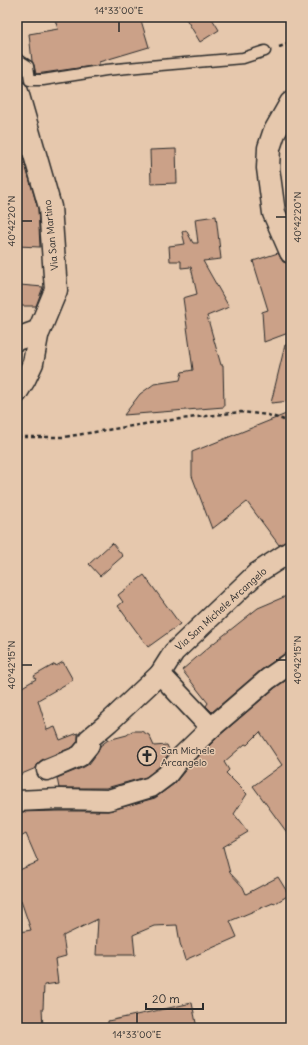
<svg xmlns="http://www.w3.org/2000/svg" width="308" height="1045" font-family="Delius,sans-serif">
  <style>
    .building { fill: #cba188; stroke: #2b2b2b }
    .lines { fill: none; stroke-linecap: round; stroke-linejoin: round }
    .lane-casing { stroke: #2b2b2b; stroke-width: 13 }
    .street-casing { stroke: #2b2b2b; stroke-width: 23 }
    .secondary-casing { stroke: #2b2b2b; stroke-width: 25 }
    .path { stroke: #2b2b2b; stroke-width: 2.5; stroke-dasharray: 4 3; stroke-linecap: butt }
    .lane { stroke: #e6c8ad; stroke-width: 10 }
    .street { stroke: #e6c8ad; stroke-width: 20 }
    .secondary { stroke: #e6c8ad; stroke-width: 22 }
    .ticks { fill: none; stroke: #2b2b2b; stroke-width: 1.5 }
    .labels { text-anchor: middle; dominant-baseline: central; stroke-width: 3; stroke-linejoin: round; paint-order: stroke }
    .street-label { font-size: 10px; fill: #2b2b2b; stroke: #e6c8ad }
    .poi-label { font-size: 10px; fill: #2b2b2b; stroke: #e6c8ad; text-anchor: start }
    .neatline { fill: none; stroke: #2b2b2b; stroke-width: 1.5 }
    .ticks-label { font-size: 10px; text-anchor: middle; fill: #2b2b2b }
  </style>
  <rect width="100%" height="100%" fill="#e6c8ad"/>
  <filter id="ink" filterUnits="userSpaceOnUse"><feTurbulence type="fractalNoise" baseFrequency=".025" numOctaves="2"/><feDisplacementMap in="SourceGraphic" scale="8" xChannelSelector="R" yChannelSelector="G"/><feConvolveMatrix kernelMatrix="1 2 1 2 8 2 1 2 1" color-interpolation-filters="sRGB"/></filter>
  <g filter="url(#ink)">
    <g class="building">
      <path d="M54 17H140L149 47 99 62V65L36 74 34 65 32 61 29 34 58 29Z"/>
      <path d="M185 17H211L219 30 200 42Z"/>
      <path d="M17 137 38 209 40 247 17 246Z"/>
      <path d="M176 149 177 183 151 184 150 150Z"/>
      <path d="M216 216 221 259 203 261 229 307 207 316 221 365H223L224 407 124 415 140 394 154 384 180 380 182 372 193 370 183 298 197 294 191 267 181 268V261H170L169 246 185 244 182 232 186 230 193 243H198L195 219Z"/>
      <path d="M278 253 283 262 291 264V332L264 342 262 312 268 310 253 261Z"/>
      <path d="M20 285 43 287 36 306H19Z"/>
      <path d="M285 345H291V401L271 403Z"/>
      <path d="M291 412V540L279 545 247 502 212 529 192 476V452Z"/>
      <path d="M112 543 123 556 100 576 89 564Z"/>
      <path d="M144 575 180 624 148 647 118 606 123 602 118 595Z"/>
      <path d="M291 594V652L284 654 261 670 212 712 206 706 208 703 182 670 210 646 258 608Z"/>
      <path d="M63 662 73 680 38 700 47 730 55 727 60 740 78 733V741L73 747 43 759 38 763 36 768 17 776V690L36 679 34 676 55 664 56 666Z"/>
      <path d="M291 677V838L253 786 282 765 260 732 247 745 245 744 224 762 229 770 226 773 247 794 234 814 248 832 223 847 230 873 243 887 246 894 278 877 289 895 274 904 273 903 230 921 237 937 185 960 180 943 177 925 154 926 133 935 135 955H96L98 919 63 936 66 956 55 959 58 983 44 985 43 1009H42L43 1028H17V949L20 932 31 930 21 901H17V871L38 862 26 834 17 839V812L60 811H108L155 798 174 784 189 766 219 736 275 688Z"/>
      <path d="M132 731H141L149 735 154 746 167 745 170 752 159 767 146 777 106 788H59L57 778 84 767 89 764 98 752 100 746 108 740 127 735Z"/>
      <path d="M192 1003 197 1028H108V1021Z"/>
    </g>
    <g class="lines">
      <defs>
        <path id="lane" d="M17 59 28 66 30 80H43L106 70 149 66 243 58 265 51"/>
        <g id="street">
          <path d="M17 393 25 380 33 363 39 331"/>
          <path d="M211 728 160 674 174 652 257 573 291 551"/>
          <path d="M47 770 80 756 89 745V739L109 722 160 674"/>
          <path d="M17 801 60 799 108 800 151 787 167 775 180 758 211 728 268 679 291 663"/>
        </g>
        <g id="secondary">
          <path d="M17 92 50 207 56 290 39 331 17 339"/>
          <path d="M291 103 274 133 269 148 268 168 274 213 291 252"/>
        </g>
      </defs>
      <use href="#lane" class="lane-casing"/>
      <use href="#street" class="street-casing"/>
      <use href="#secondary" class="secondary-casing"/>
      <g class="path">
        <path d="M279 47 291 43"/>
        <path d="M17 437H64L163 421 241 412 268 415 291 422"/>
      </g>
      <use href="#lane" class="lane"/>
      <use href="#street" class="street"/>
      <use href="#secondary" class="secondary"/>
    </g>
  </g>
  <path class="ticks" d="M119 22V32M276 217H286M22 221H32M276 660H286M22 665H32M137 1013V1023"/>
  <defs>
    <symbol id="church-ring" viewBox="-11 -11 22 22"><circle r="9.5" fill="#e6c8ad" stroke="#2b2b2b" stroke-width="1.5"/><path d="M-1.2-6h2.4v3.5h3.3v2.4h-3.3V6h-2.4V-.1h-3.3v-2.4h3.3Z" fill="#2b2b2b"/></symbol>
  </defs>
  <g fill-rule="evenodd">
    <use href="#church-ring" x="136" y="745" width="22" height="22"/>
  </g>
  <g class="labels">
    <g class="street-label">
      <text transform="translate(51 235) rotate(-96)">Via San Martino</text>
      <text transform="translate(221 609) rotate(-42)">Via San Michele Arcangelo</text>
    </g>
    <g class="poi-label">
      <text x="161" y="750">San Michele<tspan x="161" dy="12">Arcangelo</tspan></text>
    </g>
  </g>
  <rect width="308" height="1045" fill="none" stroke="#e6c8ad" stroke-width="44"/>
  <path d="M146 1003v6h57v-6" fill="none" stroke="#2b2b2b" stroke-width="2"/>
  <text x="152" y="1003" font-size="12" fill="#2b2b2b" stroke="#e6c8ad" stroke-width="3" paint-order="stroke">20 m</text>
  <rect x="22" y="22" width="264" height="1001" class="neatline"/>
  <g class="ticks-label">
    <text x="119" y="14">14°33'00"E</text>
    <text transform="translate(297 217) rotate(-90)" y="4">40°42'20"N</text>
    <text transform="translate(11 221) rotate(-90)" y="4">40°42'20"N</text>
    <text transform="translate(297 660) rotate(-90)" y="4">40°42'15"N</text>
    <text transform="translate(11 665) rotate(-90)" y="4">40°42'15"N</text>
    <text x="137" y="1038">14°33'00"E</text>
  </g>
</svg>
